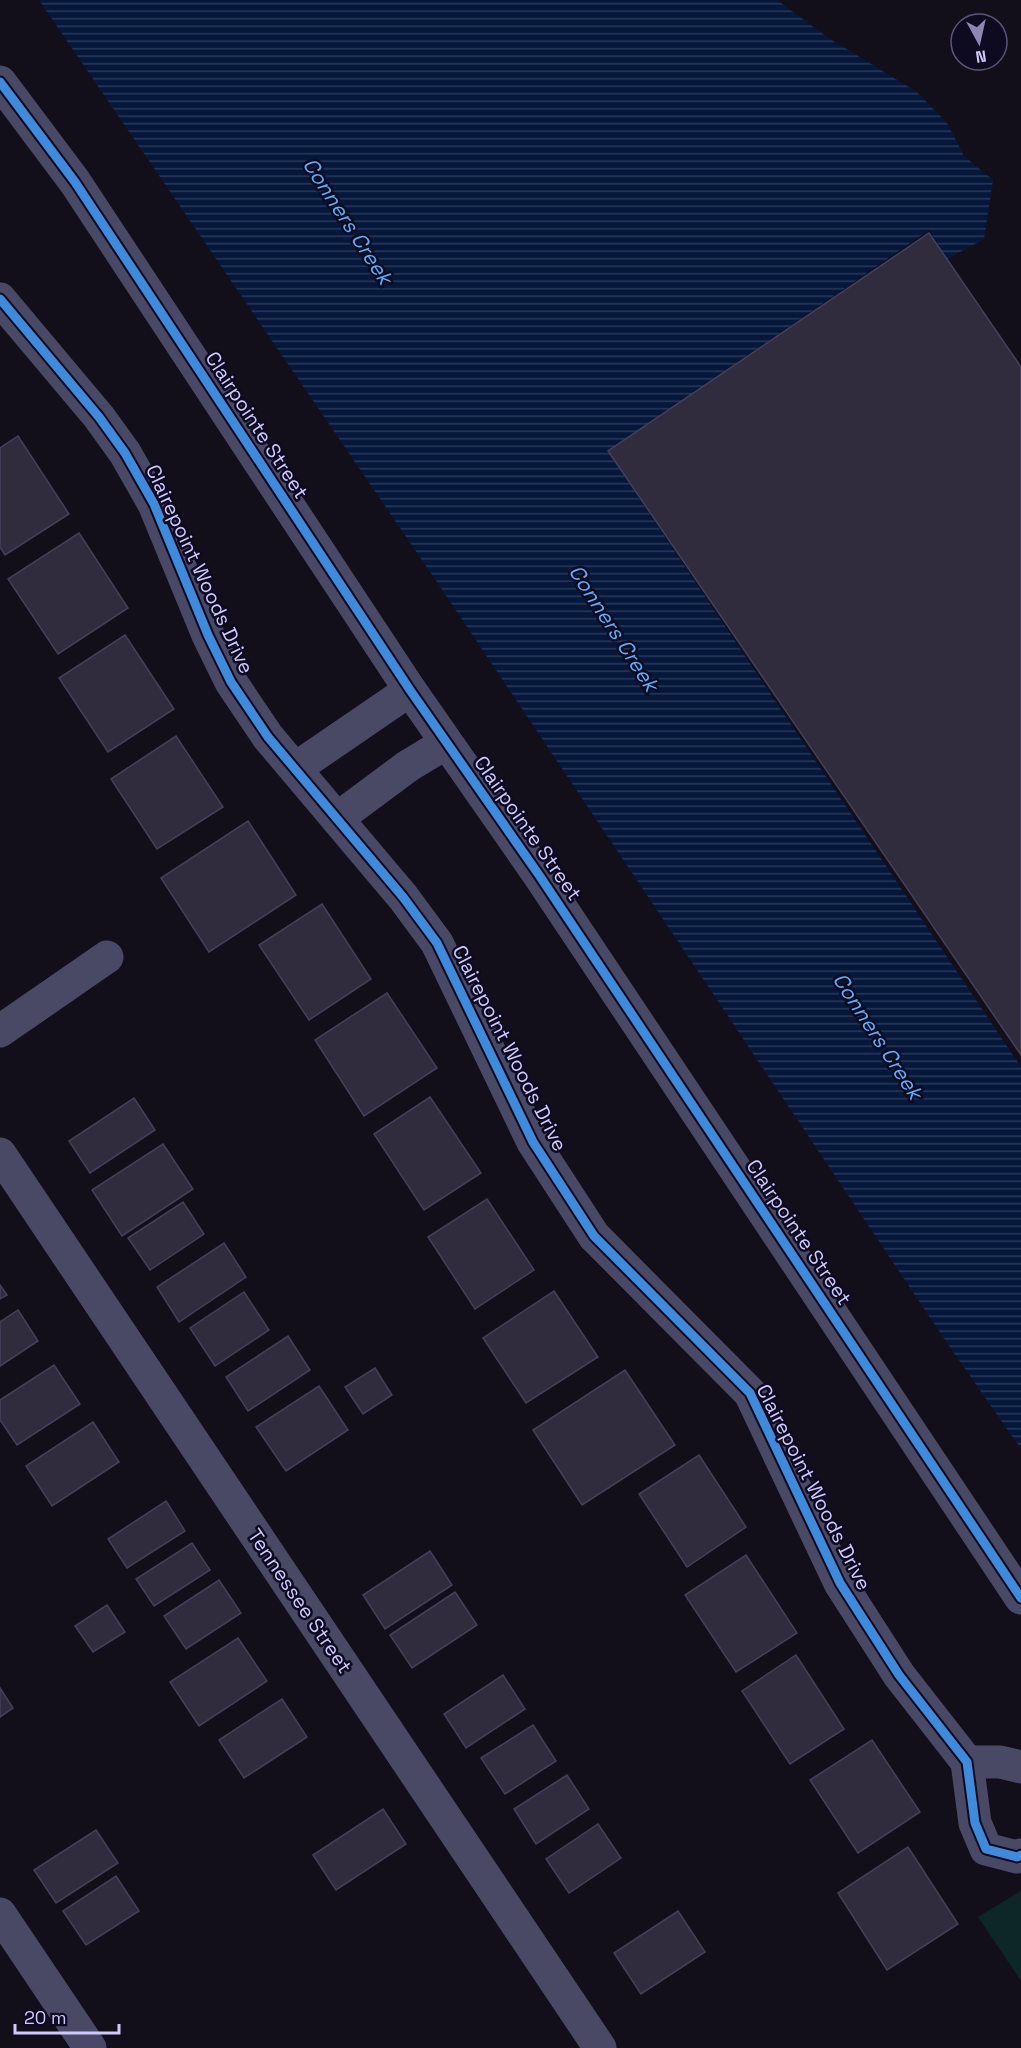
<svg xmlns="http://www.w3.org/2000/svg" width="1021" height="2048" font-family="'Space Grotesk',sans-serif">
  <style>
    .green { fill: #0d2627 }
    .water { fill: url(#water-rules) }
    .building { fill: #302c3e; stroke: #44405a; stroke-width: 1.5 }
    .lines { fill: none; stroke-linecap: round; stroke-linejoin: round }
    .street { stroke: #4a4965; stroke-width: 33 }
    .cycleway-casing { stroke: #0e0a20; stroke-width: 13 }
    .cycleway { stroke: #408adc; stroke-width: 9 }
    .labels { text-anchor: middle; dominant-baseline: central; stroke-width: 5; stroke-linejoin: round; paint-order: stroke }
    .street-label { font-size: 20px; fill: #cfc9ff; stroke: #0e0a20 }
    .water-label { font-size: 21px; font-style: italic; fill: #57b0ff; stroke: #0e0a20 }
  </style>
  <defs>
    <pattern id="water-rules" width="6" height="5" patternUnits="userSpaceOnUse" patternTransform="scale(1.5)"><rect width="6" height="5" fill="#05183c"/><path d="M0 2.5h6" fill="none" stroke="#283859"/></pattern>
  </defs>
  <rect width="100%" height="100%" fill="#120f1b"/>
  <path class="green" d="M1021 1891V1981L978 1917Z"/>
  <path class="water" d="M39 0H777L827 37 917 92 947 123 964 156 993 180 984 239 947 259 929 230 608 452 1021 1067V1449L945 1340 437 582Z"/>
  <g class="building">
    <path d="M929 233 1021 367V1055L608 451Z"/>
    <path d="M18 436 69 514 5 555 0 547V448Z"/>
    <path d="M79 533 128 608 58 654 8 579Z"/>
    <path d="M125 635 174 709 108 752 59 678Z"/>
    <path d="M176 736 223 807 157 849 111 779Z"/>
    <path d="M248 821 296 895 209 952 161 878Z"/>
    <path d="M322 904 371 979 309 1020 259 945Z"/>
    <path d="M387 993 437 1068 364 1116 315 1040Z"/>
    <path d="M430 1097 481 1173 424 1210 374 1134Z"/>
    <path d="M134 1098 155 1130 90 1173 69 1141Z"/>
    <path d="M163 1144 193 1189 122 1236 92 1190Z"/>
    <path d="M487 1199 534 1270 475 1309 428 1237Z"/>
    <path d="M183 1202 204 1234 150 1270 128 1238Z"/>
    <path d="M224 1243 246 1277 179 1322 157 1287Z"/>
    <path d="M0 1285 7 1295 0 1299Z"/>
    <path d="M554 1291 598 1357 526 1403 483 1338Z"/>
    <path d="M244 1292 269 1330 215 1366 190 1328Z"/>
    <path d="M18 1310 38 1341 0 1366V1322Z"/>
    <path d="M288 1336 310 1370 248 1411 226 1377Z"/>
    <path d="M54 1365 80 1404 17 1445 0 1420V1400Z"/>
    <path d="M375 1368 392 1395 363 1414 345 1387Z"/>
    <path d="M625 1370 675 1445 582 1505 533 1430Z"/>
    <path d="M319 1386 348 1430 286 1471 256 1427Z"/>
    <path d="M93 1422 119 1462 52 1506 26 1466Z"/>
    <path d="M699 1455 746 1527 687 1567 639 1494Z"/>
    <path d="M166 1501 185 1531 127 1568 108 1539Z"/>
    <path d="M192 1543 210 1570 154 1606 136 1579Z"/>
    <path d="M430 1551 452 1585 385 1629 363 1595Z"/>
    <path d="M746 1555 797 1633 736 1672 685 1595Z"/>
    <path d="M219 1580 241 1613 186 1649 164 1616Z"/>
    <path d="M455 1592 477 1625 412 1668 390 1635Z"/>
    <path d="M107 1605 125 1632 93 1652 75 1626Z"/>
    <path d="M238 1638 267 1681 199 1726 170 1682Z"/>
    <path d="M796 1655 844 1729 790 1764 742 1691Z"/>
    <path d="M503 1675 525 1709 466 1748 444 1714Z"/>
    <path d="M0 1688 13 1708 0 1717Z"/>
    <path d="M282 1699 307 1737 244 1778 219 1740Z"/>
    <path d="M533 1725 556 1761 505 1794 481 1758Z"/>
    <path d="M872 1740 920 1812 858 1853 810 1780Z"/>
    <path d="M567 1775 589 1809 536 1844 514 1809Z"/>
    <path d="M383 1809 406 1844 336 1890 313 1855Z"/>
    <path d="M598 1824 621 1858 569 1893 546 1859Z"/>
    <path d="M96 1830 118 1863 56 1903 34 1870Z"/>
    <path d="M908 1847 958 1924 887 1970 838 1893Z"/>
    <path d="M116 1876 139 1911 86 1945 63 1911Z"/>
    <path d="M678 1911 705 1952 641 1994 614 1953Z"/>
  </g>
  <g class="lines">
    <g class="street">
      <path d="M0 82 75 182 410 690 539 875 1021 1598"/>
      <path d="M0 299 99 417 125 453 154 504 208 635 231 682 268 737 403 897 437 943 533 1142 594 1236 750 1393 840 1583 899 1675 967 1762 975 1823 986 1849 1017 1857 1021 1855"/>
      <path d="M296 768 410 690"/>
      <path d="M338 818 408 766 446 743"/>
      <path d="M0 1031 107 957"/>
      <path d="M0 1154 600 2048"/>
      <path d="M967 1762H1000L1021 1767"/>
      <path d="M0 1914 90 2048"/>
    </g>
    <defs>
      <g id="cycleway">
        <path d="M0 82 75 182 410 690 539 875 1021 1598"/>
        <path d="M0 299 99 417 125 453 154 504 208 635 231 682 268 737 403 897 437 943 533 1142 594 1236 750 1393 840 1583 899 1675 967 1762 975 1823 986 1849 1017 1857 1021 1855"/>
      </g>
    </defs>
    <use href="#cycleway" class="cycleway-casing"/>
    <use href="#cycleway" class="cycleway"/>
  </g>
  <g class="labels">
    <g class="street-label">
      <text transform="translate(257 425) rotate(57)">Clairpointe Street</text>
      <text transform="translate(200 569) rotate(65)">Clairepoint Woods Drive</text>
      <text transform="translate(528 828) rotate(55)">Clairpointe Street</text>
      <text transform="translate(510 1048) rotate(63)">Clairepoint Woods Drive</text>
      <text transform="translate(799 1232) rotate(56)">Clairpointe Street</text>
      <text transform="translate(814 1487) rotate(63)">Clairepoint Woods Drive</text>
      <text transform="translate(300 1601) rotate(56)">Tennessee Street</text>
    </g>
    <g class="water-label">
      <text transform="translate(348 221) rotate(57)">Conners Creek</text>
      <text transform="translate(614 628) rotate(57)">Conners Creek</text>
      <text transform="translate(878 1036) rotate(57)">Conners Creek</text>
    </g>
  </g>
  <g transform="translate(979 42) rotate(172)"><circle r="28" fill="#0e0a20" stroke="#5b5679" stroke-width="1.5"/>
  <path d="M0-4.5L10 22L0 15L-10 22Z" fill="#8d88af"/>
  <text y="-9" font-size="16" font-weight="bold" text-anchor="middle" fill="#cfc9ff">N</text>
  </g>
  <path d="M15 2024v9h104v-9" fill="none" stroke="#cfc9ff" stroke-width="3"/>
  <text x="24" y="2024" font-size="18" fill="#cfc9ff" stroke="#0e0a20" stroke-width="4.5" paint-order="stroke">20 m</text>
</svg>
